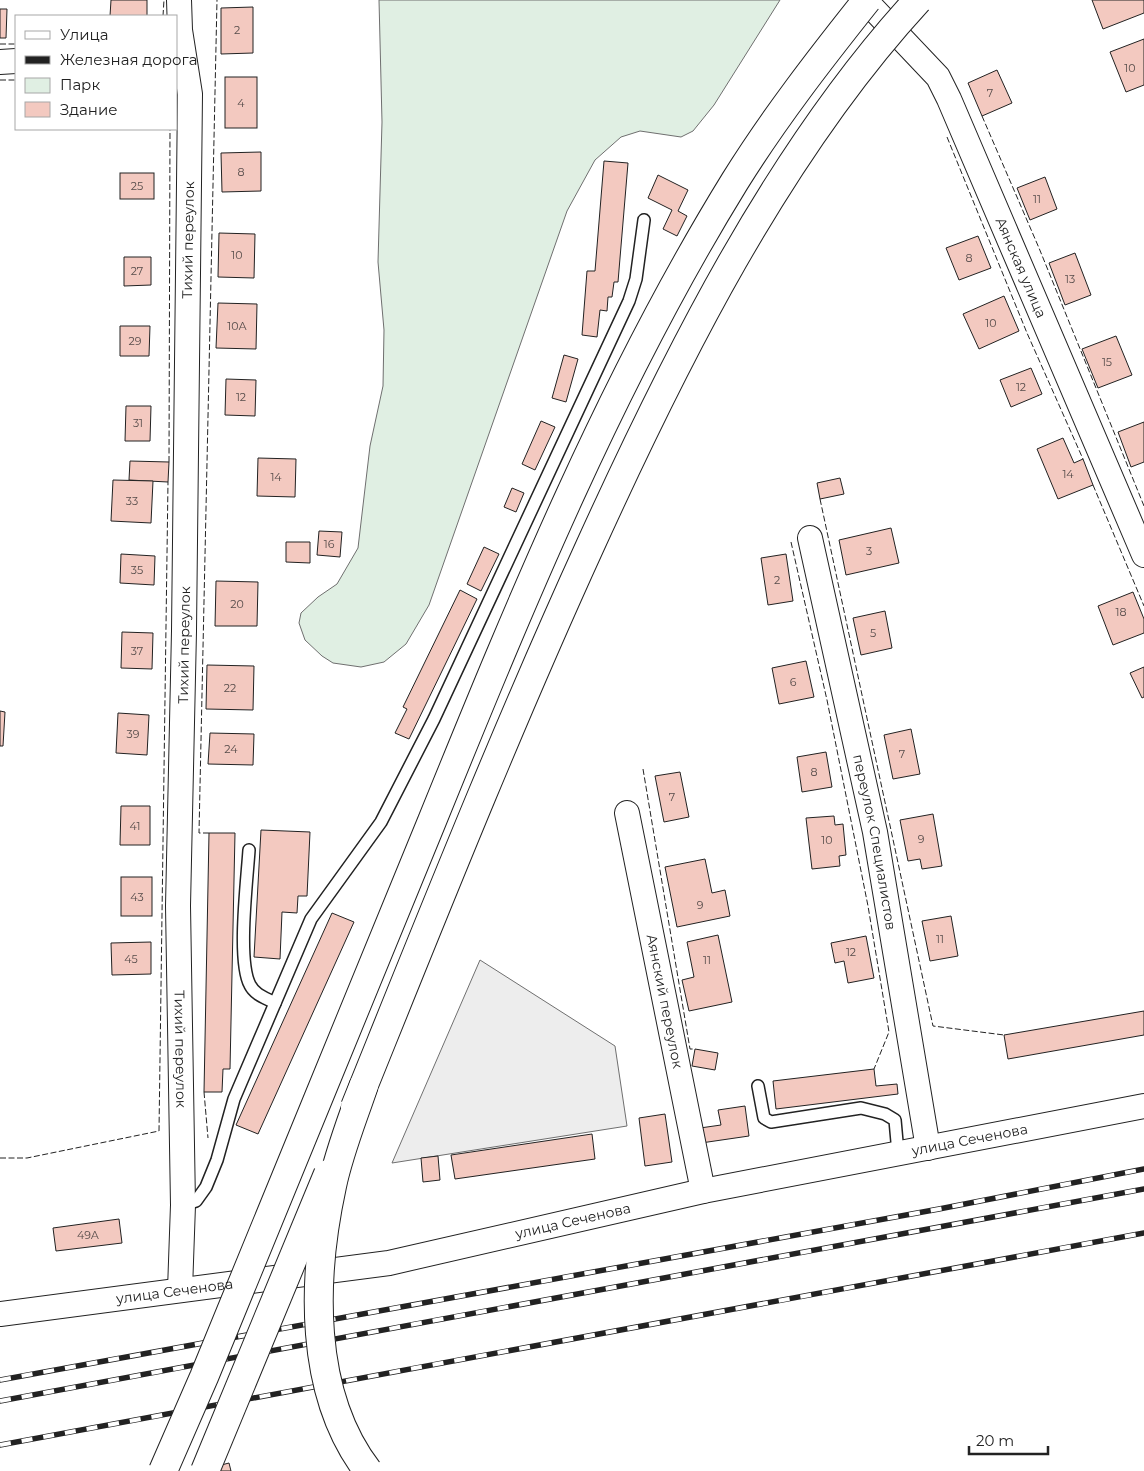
<svg xmlns="http://www.w3.org/2000/svg" width="1144" height="1471" font-family="Montserrat,sans-serif">
  <style>
    .green { fill: #e0efe3; stroke: #6f6f6f }
    .parking { fill: #ededed; stroke: #6f6f6f }
    .building { fill: #f3c9c0; stroke: #222 }
    .lines { fill: none; stroke-linecap: round; stroke-linejoin: round }
    .service-casing { stroke: #222; stroke-width: 14 }
    .minor-casing { stroke: #222; stroke-width: 26 }
    .service { stroke: #fff; stroke-width: 11 }
    .minor { stroke: #fff; stroke-width: 24 }
    .rail-casing { stroke: #222; stroke-width: 5.5 }
    .rail { stroke: #fff; stroke-width: 4; stroke-dasharray: 11; stroke-linecap: butt }
    .secondary-bridge-casing { stroke: #222; stroke-width: 30; stroke-linecap: butt }
    .trunk-bridge-casing { stroke: #222; stroke-width: 30; stroke-linecap: butt }
    .secondary-bridge { stroke: #fff; stroke-width: 28 }
    .trunk-bridge { stroke: #fff; stroke-width: 28 }
    .fence { stroke: #222; stroke-width: 1; stroke-dasharray: 6 2.5; stroke-linecap: butt }
    .labels { text-anchor: middle; dominant-baseline: central; stroke-width: 4; stroke-linejoin: round; paint-order: stroke }
    .number-label { font-size: 11px; fill: #564c4a }
    .street-label { font-size: 14px; fill: #222; stroke: #fff }
  </style>
  <rect width="100%" height="100%" fill="#fff"/>
  <path class="green" d="M379 0H780L714 105 693 131 681 137 640 131 621 137 595 160 567 211 429 605 406 644 384 662 361 667 333 663 322 656 305 640 299 623 301 613 318 597 337 584 358 548 370 446 383 386 384 330 378 262 382 122Z"/>
  <path class="parking" d="M480 960 615 1046 627 1126 392 1163Z"/>
  <g class="building">
    <path d="M111 0H147V16H110Z"/>
    <path d="M1092 0H1144V13L1103 29Z"/>
    <path d="M253 7V53L221 54V8Z"/>
    <path d="M0 9H7L6 38H0Z"/>
    <path d="M1144 39V85L1126 92 1110 52Z"/>
    <path d="M997 70 1012 103 982 116 968 83Z"/>
    <rect x="225" y="77" width="32" height="51"/>
    <path d="M261 152V191L222 192 221 153Z"/>
    <path d="M604 161 628 163 618 282H614L612 297H608L607 311 600 310 597 337 582 335 587 271H595Z"/>
    <rect x="120" y="173" width="34" height="26"/>
    <path d="M658 175 688 190 678 211 687 216 677 236 663 229 672 210 648 198Z"/>
    <path d="M1045 177 1057 209 1030 220 1017 188Z"/>
    <path d="M219 233 255 234 254 278 218 277Z"/>
    <path d="M978 236 991 268 959 280 946 248Z"/>
    <path d="M1075 253 1091 295 1065 305 1049 263Z"/>
    <path d="M124 257H151V285L124 286Z"/>
    <path d="M1004 296 1019 331 979 349 963 314Z"/>
    <path d="M218 303 257 304 256 349 216 348Z"/>
    <path d="M120 326H150L149 356H120Z"/>
    <path d="M1116 336 1132 375 1098 388 1082 349Z"/>
    <path d="M564 355 578 359 566 402 552 398Z"/>
    <path d="M1031 368 1042 394 1011 407 1000 380Z"/>
    <path d="M226 379 256 380 255 416 225 415Z"/>
    <path d="M126 406H151L150 441H125Z"/>
    <path d="M541 421 555 427 535 470 522 464Z"/>
    <path d="M1144 422V462L1131 467 1118 432Z"/>
    <path d="M1063 438 1074 463 1083 459 1093 485 1058 499 1037 449Z"/>
    <path d="M258 458 296 459 295 497 257 496Z"/>
    <path d="M130 461 169 462 168 482 129 480Z"/>
    <path d="M840 478 844 494 820 499 817 483Z"/>
    <path d="M113 480 153 481 151 523 111 521Z"/>
    <path d="M512 488 524 493 516 512 504 507Z"/>
    <path d="M891 528 899 563 846 575 839 540Z"/>
    <path d="M319 531 342 532 340 557 317 555Z"/>
    <path d="M286 542H310V563L286 562Z"/>
    <path d="M484 547 499 554 481 591 467 584Z"/>
    <path d="M121 554 155 556 154 585 120 583Z"/>
    <path d="M786 554 793 601 768 605 761 558Z"/>
    <path d="M216 581 258 582 257 626H215Z"/>
    <path d="M460 590 477 599 409 739 395 733 407 709 403 707Z"/>
    <path d="M1133 592 1144 619V633L1113 645 1098 606Z"/>
    <path d="M885 611 892 648 861 655 853 618Z"/>
    <path d="M122 632 153 633 152 669 121 668Z"/>
    <path d="M806 661 814 697 779 704 772 668Z"/>
    <path d="M207 665 254 666 253 710 206 709Z"/>
    <path d="M1144 667V697L1142 698 1130 673Z"/>
    <path d="M0 711 5 712 3 746H0Z"/>
    <path d="M118 713 149 715 147 755 116 753Z"/>
    <path d="M911 729 920 774 893 779 884 735Z"/>
    <path d="M210 733 254 734 253 765 208 764Z"/>
    <path d="M826 752 832 787 802 792 797 757Z"/>
    <path d="M680 772 689 817 664 822 655 776Z"/>
    <path d="M121 806H150V845H120Z"/>
    <path d="M933 814 942 866 922 869 920 859 908 861 900 820Z"/>
    <path d="M834 816 835 825 843 824 846 855 839 856 840 866 812 869 806 818Z"/>
    <path d="M261 830 310 832 307 896H298L297 913 282 912 280 959 254 957Z"/>
    <path d="M209 833H235L230 1069H223L222 1092H204Z"/>
    <path d="M705 859 712 893 725 890 730 916 677 927 665 867Z"/>
    <rect x="121" y="877" width="31" height="39"/>
    <path d="M332 913 354 922 258 1134 236 1125Z"/>
    <path d="M951 916 958 956 930 961 922 921Z"/>
    <path d="M718 935 732 1002 689 1011 682 980 694 977 687 942Z"/>
    <path d="M866 936 874 978 848 983 844 961 835 963 831 943Z"/>
    <path d="M151 942V974L112 975 111 943Z"/>
    <path d="M1144 1011V1035L1008 1059 1004 1035Z"/>
    <path d="M695 1049 718 1053 715 1070 692 1066Z"/>
    <path d="M874 1069 876 1086 897 1084 898 1094 776 1109 773 1081Z"/>
    <path d="M745 1106 749 1136 701 1143 700 1128 721 1125 718 1110Z"/>
    <path d="M665 1114 672 1162 645 1166 639 1118Z"/>
    <path d="M592 1134 595 1159 455 1179 451 1155Z"/>
    <path d="M438 1156 440 1180 423 1182 421 1158Z"/>
    <path d="M119 1219 122 1243 56 1251 53 1228Z"/>
    <path d="M229 1463 231 1471H198Z"/>
  </g>
  <g class="lines">
    <defs>
      <g id="service">
        <path d="M249 850C247 881 237 961 250 985 255 995 266 998 275 1003"/>
        <path d="M758 1086 764 1118 771 1122 861 1108 885 1114 895 1120 898 1153"/>
        <path d="M183 1205 196 1201 206 1187 217 1160 234 1099 311 919 381 822 434 719 629 301 636 279 644 220"/>
      </g>
      <g id="minor">
        <path id="s1" d="M179 0 180 30 190 94 184 631 178 906 183 1205 180 1290"/>
        <path id="s2" d="M865 0 938 77 949 99 1144 555"/>
        <path d="M0 62 16 61"/>
        <path id="s3" d="M810 538 875 832 928 1148"/>
        <path id="s4" d="M627 813 703 1191"/>
        <path id="s5" d="M0 1314 389 1263 703 1191 1144 1106"/>
      </g>
    </defs>
    <use href="#service" class="service-casing"/>
    <use href="#minor" class="minor-casing"/>
    <use href="#service" class="service"/>
    <use href="#minor" class="minor"/>
    <defs>
      <g id="rail">
        <path d="M0 1380 939 1209 1144 1169"/>
        <path d="M0 1401 1144 1189"/>
        <path d="M0 1445 1144 1233"/>
      </g>
    </defs>
    <use href="#rail" class="rail-casing"/>
    <use href="#rail" class="rail"/>
    <defs>
      <g id="secondary-bridge">
        <path d="M355 1107C431 919 506 730 590 546 675 359 778 152 918 0"/>
        <path d="M163 1471 204 1377C280 1192 356 1006 432 821 521 602 611 382 735 181 775 117 820 59 867 0"/>
        <path d="M205 1471 328 1174"/>
      </g>
      <path id="trunk-bridge" d="M364 1085C353 1118 339 1152 332 1186 312 1278 308 1393 368 1471"/>
    </defs>
    <use href="#secondary-bridge" class="secondary-bridge-casing"/>
    <use href="#trunk-bridge" class="trunk-bridge-casing"/>
    <use href="#secondary-bridge" class="secondary-bridge"/>
    <use href="#trunk-bridge" class="trunk-bridge"/>
    <g class="fence">
      <path d="M163 16 164 0"/>
      <path d="M0 44H16"/>
      <path d="M0 80H16"/>
      <path d="M982 116 1039 248 1144 506"/>
      <path d="M947 137 1027 333 1083 459"/>
      <path d="M169 462 170 129"/>
      <path d="M1093 485 1144 606"/>
      <path d="M820 499 933 1026 1004 1035"/>
      <path d="M791 542 827 700 868 906 889 1032 874 1069"/>
      <path d="M643 769 690 1049H695"/>
      <path d="M209 833H199L217 0"/>
      <path d="M204 1092 208 1138"/>
      <path d="M0 1158H27L159 1131 168 482"/>
    </g>
  </g>
  <g class="labels">
    <g class="number-label">
      <text x="237" y="30">2</text>
      <text x="1130" y="68">10</text>
      <text x="990" y="93">7</text>
      <text x="241" y="103">4</text>
      <text x="241" y="172">8</text>
      <text x="137" y="186">25</text>
      <text x="1037" y="199">11</text>
      <text x="237" y="255">10</text>
      <text x="969" y="258">8</text>
      <text x="137" y="271">27</text>
      <text x="1070" y="279">13</text>
      <text x="991" y="323">10</text>
      <text x="237" y="326">10А</text>
      <text x="135" y="341">29</text>
      <text x="1107" y="362">15</text>
      <text x="1021" y="387">12</text>
      <text x="241" y="397">12</text>
      <text x="138" y="423">31</text>
      <text x="1068" y="474">14</text>
      <text x="276" y="477">14</text>
      <text x="132" y="501">33</text>
      <text x="329" y="544">16</text>
      <text x="869" y="551">3</text>
      <text x="137" y="570">35</text>
      <text x="777" y="580">2</text>
      <text x="237" y="604">20</text>
      <text x="1121" y="612">18</text>
      <text x="873" y="633">5</text>
      <text x="137" y="651">37</text>
      <text x="793" y="682">6</text>
      <text x="230" y="688">22</text>
      <text x="133" y="734">39</text>
      <text x="231" y="749">24</text>
      <text x="902" y="754">7</text>
      <text x="814" y="772">8</text>
      <text x="672" y="797">7</text>
      <text x="135" y="826">41</text>
      <text x="921" y="839">9</text>
      <text x="827" y="840">10</text>
      <text x="137" y="897">43</text>
      <text x="700" y="905">9</text>
      <text x="940" y="939">11</text>
      <text x="851" y="952">12</text>
      <text x="131" y="959">45</text>
      <text x="707" y="960">11</text>
      <text x="88" y="1235">49А</text>
    </g>
    <g class="street-label">
      <text transform="translate(188 240) rotate(-89)">Тихий переулок</text>
      <text stroke="none"><textPath href="#s2" startOffset="314">Аянская улица</textPath></text>
      <text transform="translate(184 645) rotate(-89)">Тихий переулок</text>
      <text stroke="none"><textPath href="#s3" startOffset="311">переулок Специалистов</textPath></text>
      <text stroke="none"><textPath href="#s4" startOffset="192">Аянский переулок</textPath></text>
      <text stroke="none"><textPath href="#s1" startOffset="1050">Тихий переулок</textPath></text>
      <text stroke="none"><textPath href="#s5" startOffset="986">улица Сеченова</textPath></text>
      <text stroke="none"><textPath href="#s5" startOffset="581">улица Сеченова</textPath></text>
      <text stroke="none"><textPath href="#s5" startOffset="176">улица Сеченова</textPath></text>
    </g>
  </g>
  <rect x="15" y="15" width="162" height="115" fill="#ffffff" stroke="#a7a7a7"/>
  <rect x="25" y="31" width="25" height="8" fill="#ffffff" stroke="#a7a7a7"/>
  <text x="60" y="40" font-size="15" fill="#222222">Улица</text>
  <rect x="25" y="56" width="25" height="8" fill="#222222" stroke="#a7a7a7"/>
  <text x="60" y="65" font-size="15" fill="#222222">Железная дорога</text>
  <rect x="25" y="78" width="25" height="15" fill="#e0efe3" stroke="#a7a7a7"/>
  <text x="60" y="90" font-size="15" fill="#222222">Парк</text>
  <rect x="25" y="102" width="25" height="15" fill="#f3c9c0" stroke="#a7a7a7"/>
  <text x="60" y="115" font-size="15" fill="#222222">Здание</text>
  <path d="M969 1446v8h79v-8" fill="none" stroke="#222222" stroke-width="2.5"/>
  <text x="976" y="1446" font-size="15" fill="#222222" stroke="#ffffff" stroke-width="4" paint-order="stroke">20 m</text>
</svg>
